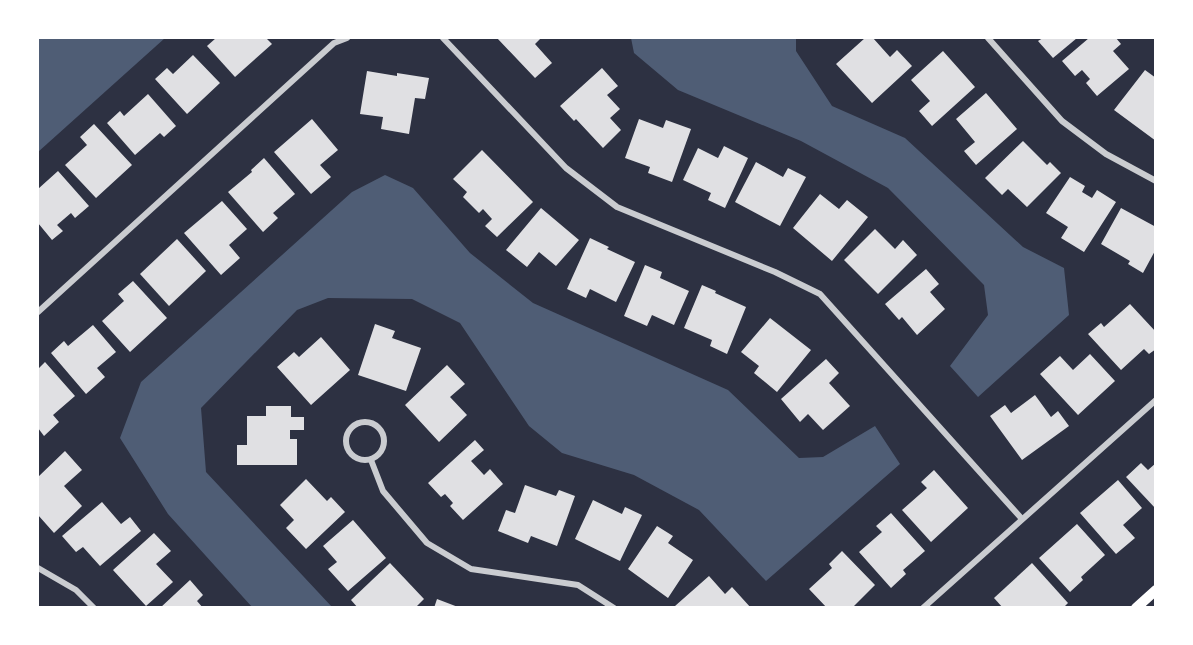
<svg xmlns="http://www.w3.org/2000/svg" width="1193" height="645" font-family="'Varela Round',sans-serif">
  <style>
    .water { fill: #4f5d75 }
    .building { fill: #e0e0e3 }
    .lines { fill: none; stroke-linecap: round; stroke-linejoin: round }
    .minor { stroke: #caccd0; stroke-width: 6 }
    .secondary { stroke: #fff; stroke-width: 10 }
  </style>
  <rect width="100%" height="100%" fill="#2d3142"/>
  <g class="water">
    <path d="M38 38H165L38 152Z"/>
    <path d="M631 38H796V51L832 106 905 138 1023 247 1064 268 1069 315 978 397 950 366 988 315 984 285 888 188 801 141 678 90 634 53Z"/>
    <path d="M385 175 413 188 470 253 533 303 728 390 799 458 823 457 875 426 900 464 766 581 699 510 634 475 562 453 529 426 460 323 412 299 328 298 297 310 201 408 206 472 332 607H252L168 514 120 438 141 382 352 192Z"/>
  </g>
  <g class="building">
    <path d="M216 38H266L272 44 235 77 207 46Z"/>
    <path d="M497 38H541L535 44 552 63 535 78Z"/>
    <path d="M865 38H873L890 57 897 50 912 66 872 103 836 64Z"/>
    <path d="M1043 38H1077L1053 58 1038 41Z"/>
    <path d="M1089 38H1116L1121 44 1113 51 1129 69 1097 96 1086 83 1090 79 1082 70 1075 76 1062 61Z"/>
    <path d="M943 51 975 87 932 126 919 111 930 101 911 80Z"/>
    <path d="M193 55 220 83 187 114 155 79 167 68 173 74Z"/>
    <path d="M602 68 618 86 607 95 620 109 610 118 621 130 603 148 576 119 574 121 560 106Z"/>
    <path d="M1145 70 1156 78 1154 86 1156 87V141L1114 110Z"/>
    <path d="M367 71 397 76V73L429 78 425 99 415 98 409 134 381 129 383 117 360 114Z"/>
    <path d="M986 93 1017 129 976 165 964 151 975 142 956 119Z"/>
    <path d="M148 94 176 126 164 137 160 133 135 155 107 123 120 111 124 116Z"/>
    <path d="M312 119 338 150 320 165 331 177 311 194 274 152Z"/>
    <path d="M639 119 663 128 666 120 691 129 672 182 648 173 650 167 625 158Z"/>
    <path d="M94 124 132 165 96 198 65 165 87 145 80 137Z"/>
    <path d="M1023 141 1047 165 1050 162 1061 173 1027 207 1008 189 1002 195 985 178Z"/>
    <path d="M724 146 748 158 725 208 708 200 711 193 683 180 698 148 718 158Z"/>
    <path d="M482 150 533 202 497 237 485 226 492 219 483 209 479 213 463 197 467 192 453 179Z"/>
    <path d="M264 158 295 194 273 213 278 218 263 232 228 192 252 172 251 170Z"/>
    <path d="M756 162 783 177 788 168 806 177 780 226 735 202Z"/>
    <path d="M58 171 89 206 75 218 71 213 57 225 63 231 52 240 38 223V189Z"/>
    <path d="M1070 177 1085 186 1082 192 1092 198 1097 190 1116 202 1084 252 1061 238 1068 227 1046 213Z"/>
    <path d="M820 194 839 209 847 200 868 217 832 261 793 228Z"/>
    <path d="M222 201 247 229 229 245 240 258 221 275 184 233Z"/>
    <path d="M541 208 579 240 556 266 539 252 527 267 506 250Z"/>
    <path d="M1121 208 1156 227V249L1143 273 1128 264 1130 261 1101 244Z"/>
    <path d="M875 229 895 249 903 240 917 255 878 294 844 260Z"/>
    <path d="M590 238 609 247 607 249 635 262 616 302 590 289 586 298 567 289Z"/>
    <path d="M177 239 206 271 169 306 140 274Z"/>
    <path d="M645 265 662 272 660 278 689 291 674 325 652 315 647 326 624 316Z"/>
    <path d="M926 269 939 284 930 292 945 309 917 335 902 317 899 320 885 304Z"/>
    <path d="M133 281 167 318 130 352 102 321 124 301 118 294Z"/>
    <path d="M702 285 716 291 715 293 746 307 727 354 710 346 712 340 684 328Z"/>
    <path d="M1130 304 1156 332V349L1149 354 1144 349 1121 370 1088 334 1101 323 1104 327Z"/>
    <path d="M770 318 811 350 777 392 754 373 759 366 741 352Z"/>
    <path d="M375 324 395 331 392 338 421 348 406 391 358 375Z"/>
    <path d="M93 325 116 352 97 368 105 377 86 394 51 353 64 341 68 346Z"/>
    <path d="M321 337 350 370 311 405 277 367 294 352 299 357Z"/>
    <path d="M1090 354 1115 381 1078 415 1040 374 1060 356 1073 370Z"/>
    <path d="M826 359 839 373 829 383 850 406 823 430 808 414 800 422 781 399Z"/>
    <path d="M45 362 75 396 53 415 59 422 44 436 38 428V369Z"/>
    <path d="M447 365 465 384 450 397 467 415 439 442 405 405Z"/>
    <path d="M1035 395 1051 417 1058 411 1069 426 1022 460 990 416 1005 405 1011 413Z"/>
    <path d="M266 406H291V417H304V430H290V439H297V465H237V445H247V416H266Z"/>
    <path d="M475 440 484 450 471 461 484 475 490 469 503 484 463 520 450 506 453 503 445 494 441 497 428 483Z"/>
    <path d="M65 451 82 470 64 486 82 506 54 533 38 515V477Z"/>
    <path d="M1141 463 1148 470 1156 463V509L1126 477Z"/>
    <path d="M934 470 968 508 931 542 902 510 927 488 921 482Z"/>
    <path d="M306 479 327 501 331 497 345 512 306 549 286 528 294 520 280 505Z"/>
    <path d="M1118 480 1142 508 1123 525 1135 538 1116 554 1080 513Z"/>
    <path d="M525 485 556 496 559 490 575 496 557 546 531 536 528 543 498 531 506 510 515 513Z"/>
    <path d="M593 500 622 514 625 507 642 515 620 561 575 539Z"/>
    <path d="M102 502 121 524 130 517 141 531 100 566 83 547 76 552 62 536Z"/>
    <path d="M891 513 925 551 903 570 906 574 891 588 859 552 882 532 876 526Z"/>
    <path d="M353 520 386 558 348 591 328 569 337 562 323 546Z"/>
    <path d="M1077 524 1105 555 1081 577 1083 580 1070 592 1039 558Z"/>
    <path d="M657 526 673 536 668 543 693 560 668 598 628 569Z"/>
    <path d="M154 533 171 551 156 564 173 582 146 606 113 570Z"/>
    <path d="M842 551 875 585 852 608H827L809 589 832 568 829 564Z"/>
    <path d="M390 563 424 599 415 608H358L351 600Z"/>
    <path d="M1032 563 1068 603 1063 608H1003L994 598Z"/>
    <path d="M709 576 725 594 732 587 751 608H676L675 606Z"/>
    <path d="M190 580 203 595 197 601 203 608H160Z"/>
    <path d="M437 599 458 607V608H434Z"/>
  </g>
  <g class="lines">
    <g class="minor">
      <path d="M443 38 566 168 617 207 775 272 820 294 1022 519"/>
      <path d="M988 38 1062 121 1106 154 1156 181"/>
      <path d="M38 312 334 43 347 38"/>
      <circle cx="365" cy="441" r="19"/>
      <path d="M371 460 383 491 427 543 471 569 578 585 614 608"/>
      <path d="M38 568 76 590 94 608"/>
      <path d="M923 608 1156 400"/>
    </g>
    <path class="secondary" d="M1136 608 1156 590"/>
  </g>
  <rect width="1193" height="645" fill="none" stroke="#ffffff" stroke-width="78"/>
</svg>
